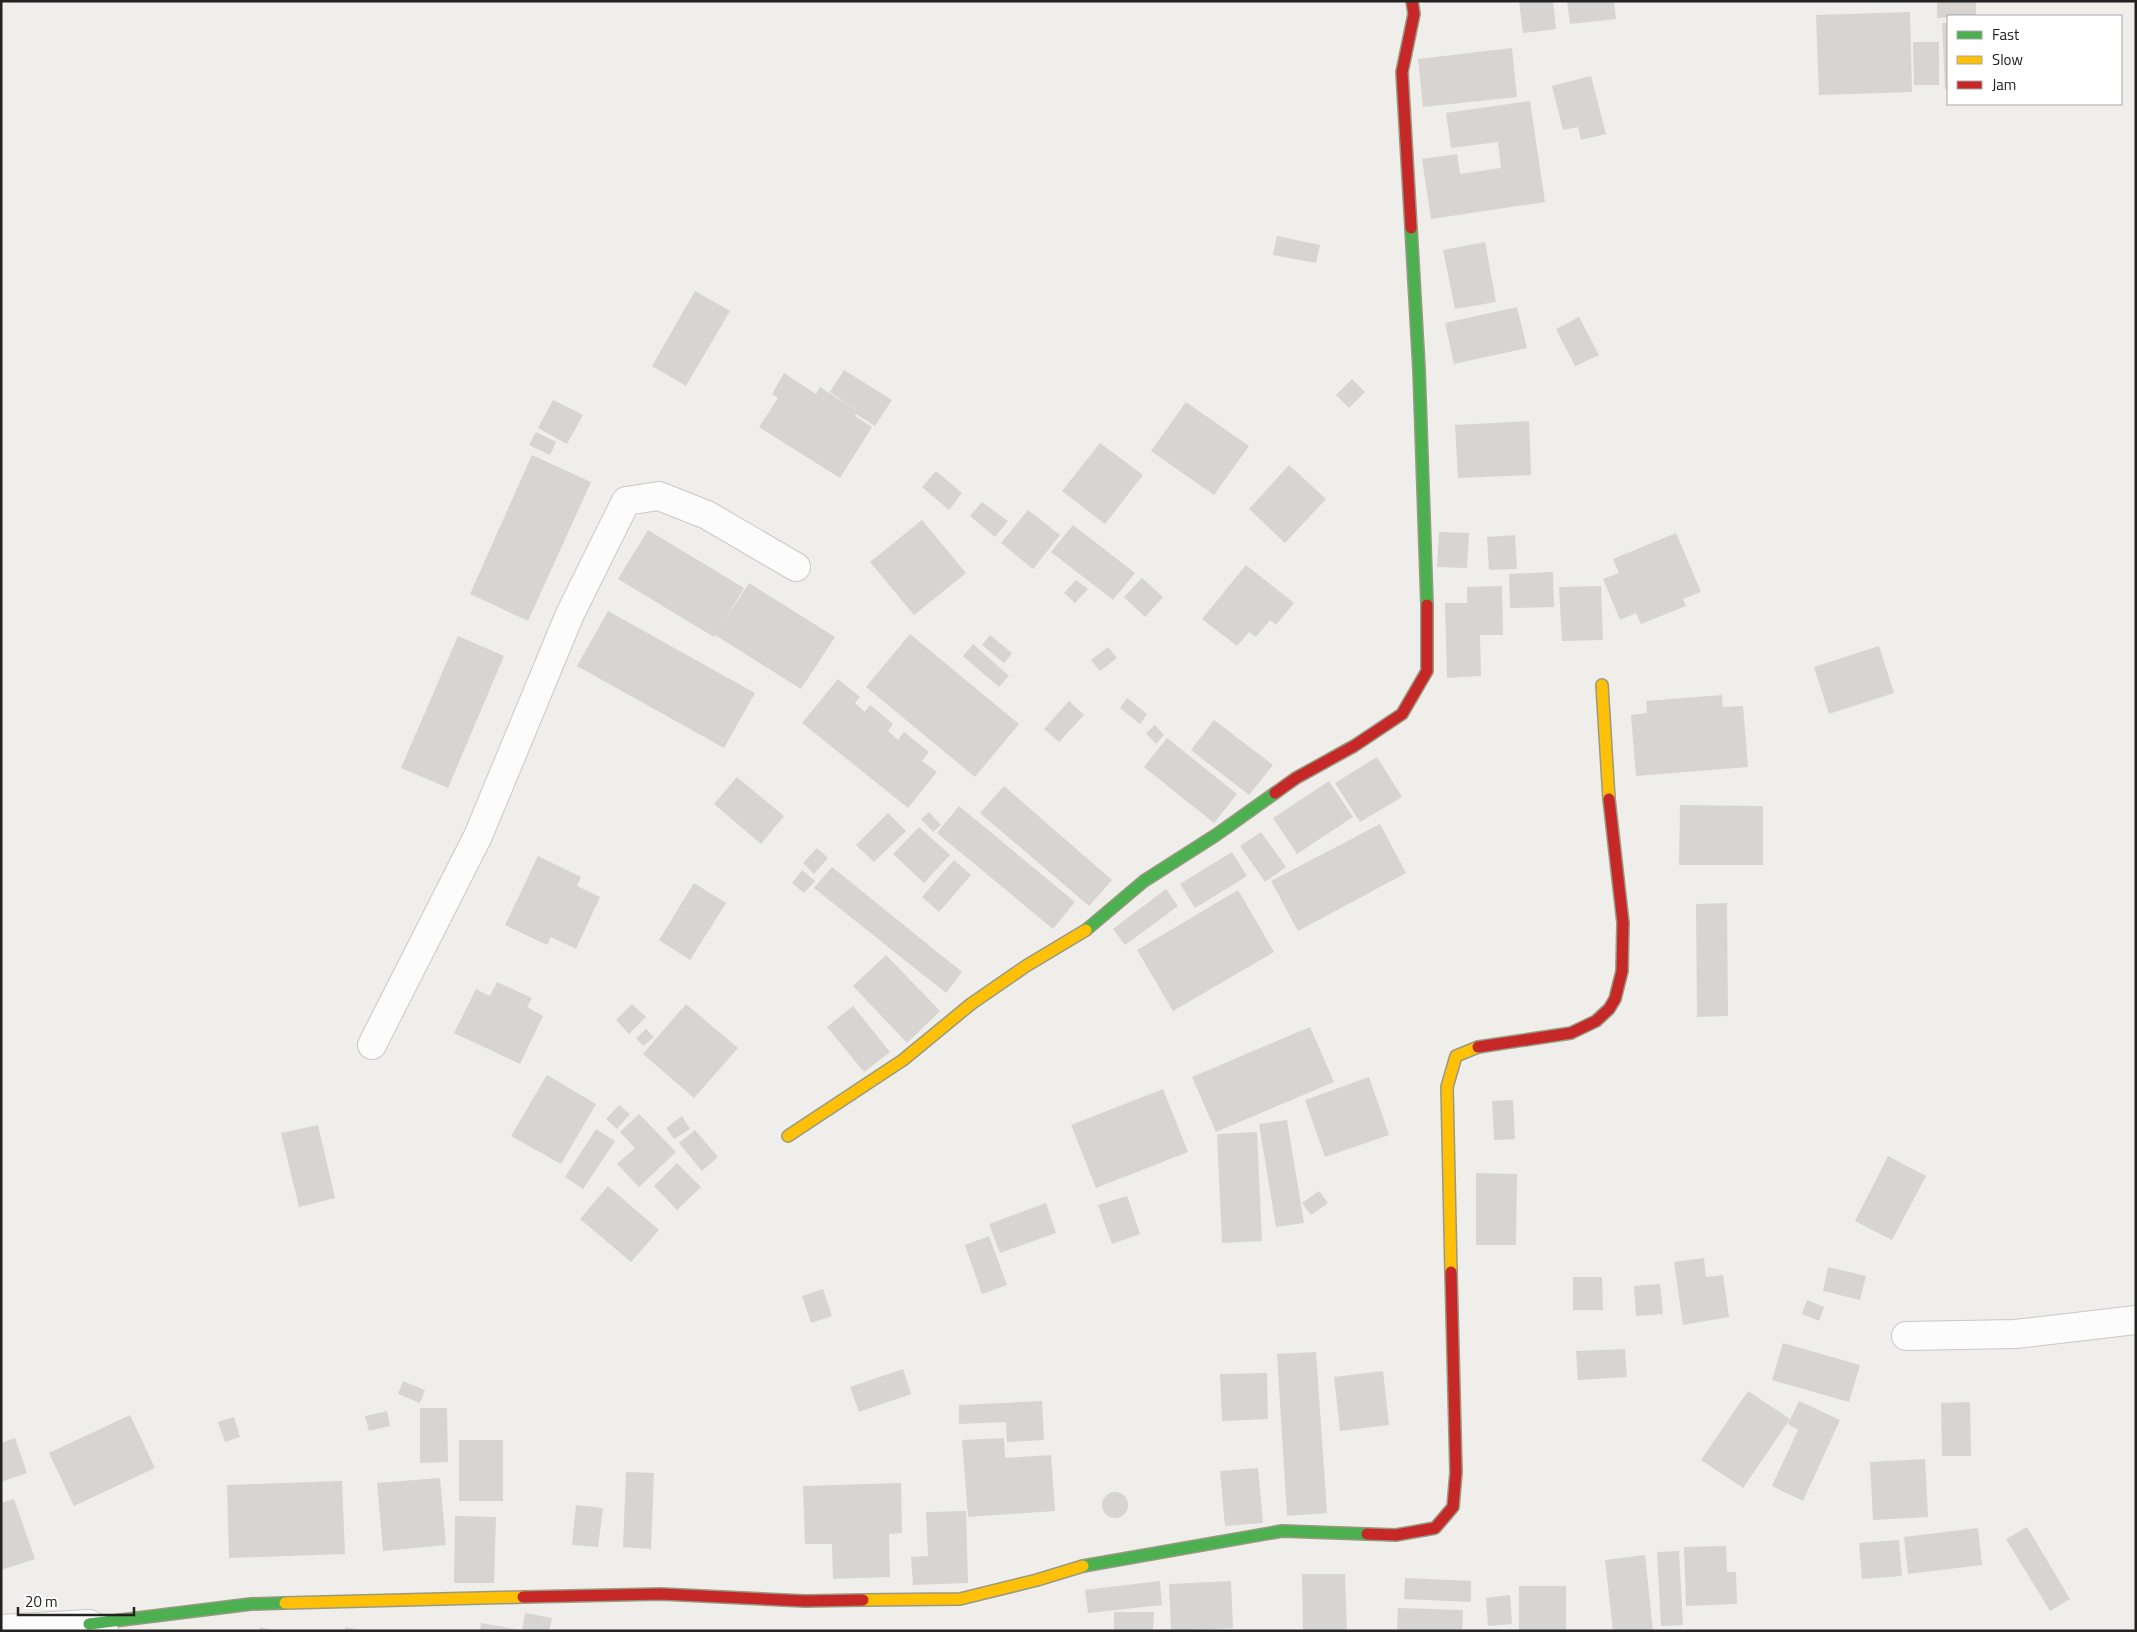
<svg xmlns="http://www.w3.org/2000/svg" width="2137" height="1632" font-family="'Titillium Web',sans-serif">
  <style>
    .building { fill: #d7d4d2 }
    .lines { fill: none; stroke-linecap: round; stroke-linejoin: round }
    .street-casing { stroke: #c9c8c7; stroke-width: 30 }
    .fast-casing { stroke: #999a82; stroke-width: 14 }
    .slow-casing { stroke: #999a82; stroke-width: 14 }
    .jam-casing { stroke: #999a82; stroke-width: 14 }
    .street { stroke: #fdfcfc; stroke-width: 28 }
    .fast { stroke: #4caf50; stroke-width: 11 }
    .slow { stroke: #ffc107; stroke-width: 11 }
    .jam { stroke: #c62828; stroke-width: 11 }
  </style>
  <rect width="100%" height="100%" fill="#f0eeeb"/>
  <g class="building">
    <path d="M1519 1H1553L1556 29 1523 33Z"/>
    <path d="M1567 1H1614L1616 19 1570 24Z"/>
    <path d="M1937 1H1976V16L1937 18Z"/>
    <path d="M1910 12 1912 92 1819 95 1816 15Z"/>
    <path d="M1942 23H1948V89H1945Z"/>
    <path d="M1913 42H1939V85H1914Z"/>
    <path d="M1512 48 1517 97 1423 107 1418 59Z"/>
    <path d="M1591 76 1606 134 1581 140 1578 127 1563 130 1552 86Z"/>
    <path d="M1530 101 1545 202 1431 219 1422 159 1457 154 1460 174 1501 168 1498 142 1451 148 1446 113Z"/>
    <path d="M1277 236 1320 245 1316 263 1273 255Z"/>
    <path d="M1485 242 1496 302 1455 309 1443 250Z"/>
    <path d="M695 291 730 311 686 386 652 366Z"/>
    <path d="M1517 307 1527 348 1454 364 1445 323Z"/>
    <path d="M1579 317 1599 355 1575 366 1556 329Z"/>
    <path d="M844 370 892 400 875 426 856 414 855 416 872 427 840 478 759 427 778 398 772 394 784 373 816 394 820 387 859 412 830 392Z"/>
    <path d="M1352 379 1365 392 1349 408 1336 395Z"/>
    <path d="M553 400 583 415 567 444 538 428Z"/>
    <path d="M1186 402 1249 446 1214 495 1151 451Z"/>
    <path d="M1529 421 1531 475 1458 478 1455 425Z"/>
    <path d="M536 432 556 442 550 455 529 445Z"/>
    <path d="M1100 443 1143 475 1105 524 1062 491Z"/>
    <path d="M532 455 591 482 528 621 470 594Z"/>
    <path d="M1289 465 1326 499 1285 543 1249 509Z"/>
    <path d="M936 471 962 493 949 510 922 487Z"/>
    <path d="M982 502 1008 521 995 537 970 516Z"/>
    <path d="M1028 510 1060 535 1033 569 1001 543Z"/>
    <path d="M922 520 966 573 914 615 870 562Z"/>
    <path d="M1073 525 1135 573 1113 600 1051 552Z"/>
    <path d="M648 530 744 588 723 623 749 583 835 637 801 689 715 635 714 637 618 579Z"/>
    <path d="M1439 532 1469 533 1467 568 1437 567Z"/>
    <path d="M1676 533 1701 592 1683 599 1686 606 1641 624 1636 613 1620 620 1603 579 1619 573 1613 559Z"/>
    <path d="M1515 535 1517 569 1489 570 1487 537Z"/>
    <path d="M1246 565 1294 603 1276 625 1270 620 1256 637 1249 632 1237 646 1202 619Z"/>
    <path d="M1553 572 1554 607 1510 608 1509 574Z"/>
    <path d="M1142 578 1163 597 1145 617 1124 597Z"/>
    <path d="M1076 580 1088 589 1075 603 1064 593Z"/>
    <path d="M1502 586 1503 635H1480L1481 676 1447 678 1445 603H1467V587Z"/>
    <path d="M1601 586 1603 640 1562 641 1559 587Z"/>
    <path d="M608 611 755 693 724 748 577 666Z"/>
    <path d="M910 634 1019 724 975 777 866 687Z"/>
    <path d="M990 635 1012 653 1004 663 982 645Z"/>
    <path d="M458 636 504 656 448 788 401 768Z"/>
    <path d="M973 644 1009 676 999 687 963 656Z"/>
    <path d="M1879 646 1894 693 1829 714 1814 667Z"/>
    <path d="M1108 647 1117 658 1100 671 1091 660Z"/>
    <path d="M838 679 860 697 855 703 865 712 870 705 893 724 888 731 898 740 904 732 929 752 922 761 937 772 908 808 802 723Z"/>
    <path d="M1722 695 1723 707 1743 706 1748 767 1636 776 1631 715 1647 713 1646 701Z"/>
    <path d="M1127 698 1147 714 1140 724 1120 708Z"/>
    <path d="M1069 701 1084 715 1059 742 1044 729Z"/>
    <path d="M1214 720 1273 765 1249 795 1191 750Z"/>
    <path d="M1155 725 1164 735 1156 744 1146 733Z"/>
    <path d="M1167 738 1237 794 1214 823 1144 767Z"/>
    <path d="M1377 757 1402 797 1360 822 1335 783Z"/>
    <path d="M737 777 784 816 761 844 714 804Z"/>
    <path d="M1329 781 1353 817 1297 854 1273 818Z"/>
    <path d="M1004 786 1112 880 1089 906 980 813Z"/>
    <path d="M1680 805 1763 806V865H1679Z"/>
    <path d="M959 806 1075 902 1053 929 937 833Z"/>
    <path d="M929 812 941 825 933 832 921 819Z"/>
    <path d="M888 813 906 831 874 862 856 845Z"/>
    <path d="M1380 824 1406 873 1298 931 1271 881Z"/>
    <path d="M919 827 950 855 924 883 893 854Z"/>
    <path d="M1261 832 1286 867 1265 882 1240 846Z"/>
    <path d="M817 848 828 858 814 874 803 863Z"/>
    <path d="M1232 852 1247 876 1195 908 1180 884Z"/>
    <path d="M538 856 581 877 577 886 600 897 576 949 551 937 547 945 505 925Z"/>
    <path d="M954 860 971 875 939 912 922 897Z"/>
    <path d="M832 867 962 972 946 993 814 888Z"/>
    <path d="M802 870 815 881 804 893 792 883Z"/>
    <path d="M694 883 726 903 690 960 659 940Z"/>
    <path d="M1166 889 1178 906 1125 945 1113 929Z"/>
    <path d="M1238 890 1274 952 1173 1011 1137 950Z"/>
    <path d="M1727 903 1728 1016 1697 1017 1696 904Z"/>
    <path d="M886 955 940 1011 907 1043 853 986Z"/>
    <path d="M497 982 532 998 527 1007 543 1016 520 1064 454 1033 476 989 490 996Z"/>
    <path d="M632 1004 646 1017 629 1034 616 1020Z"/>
    <path d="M686 1004 738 1048 694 1098 643 1054Z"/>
    <path d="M853 1006 890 1052 864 1072 827 1027Z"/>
    <path d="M1310 1027 1334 1082 1216 1132 1192 1077Z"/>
    <path d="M646 1029 654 1037 643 1046 636 1038Z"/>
    <path d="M547 1075 596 1104 561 1164 511 1136Z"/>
    <path d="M1369 1077 1389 1135 1325 1157 1305 1100Z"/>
    <path d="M1163 1089 1188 1152 1096 1188 1071 1125Z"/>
    <path d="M1513 1100 1515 1139 1494 1140 1492 1101Z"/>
    <path d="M619 1105 630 1114 617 1129 606 1119Z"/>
    <path d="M639 1114 676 1152 639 1187 617 1164 635 1148 620 1132Z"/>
    <path d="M682 1116 690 1129 674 1139 666 1128Z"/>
    <path d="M1287 1120 1304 1223 1276 1227 1259 1124Z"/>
    <path d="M318 1125 335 1198 299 1207 281 1133Z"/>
    <path d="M596 1129 615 1141 583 1189 565 1177Z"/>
    <path d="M695 1130 718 1157 702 1171 679 1143Z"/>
    <path d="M1257 1132 1262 1241 1222 1243 1217 1134Z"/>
    <path d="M1888 1156 1926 1176 1892 1240 1855 1221Z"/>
    <path d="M677 1163 701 1187 677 1210 654 1186Z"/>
    <path d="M1476 1173 1517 1174 1516 1245H1476Z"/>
    <path d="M608 1186 659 1230 631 1262 580 1219Z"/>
    <path d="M1319 1191 1328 1203 1311 1215 1302 1203Z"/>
    <path d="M1127 1196 1140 1234 1112 1244 1098 1205Z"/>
    <path d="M1046 1203 1056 1233 1000 1253 989 1224Z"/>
    <path d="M989 1236 1007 1285 982 1294 965 1245Z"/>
    <path d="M1704 1258 1706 1277 1723 1275 1729 1317 1683 1325 1674 1262Z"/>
    <path d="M1828 1267 1866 1276 1860 1300 1823 1291Z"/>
    <path d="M1573 1277H1602L1603 1310H1573Z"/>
    <path d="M1660 1284 1663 1314 1636 1316 1634 1286Z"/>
    <path d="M823 1289 832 1316 811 1323 802 1296Z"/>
    <path d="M1807 1300 1824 1307 1819 1321 1802 1314Z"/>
    <path d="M1783 1343 1860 1365 1849 1402 1772 1380Z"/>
    <path d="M1625 1349 1627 1377 1578 1380 1576 1351Z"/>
    <path d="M1316 1352 1327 1513 1287 1516 1277 1354Z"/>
    <path d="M903 1369 911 1394 859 1412 850 1387Z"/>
    <path d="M1383 1371 1389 1425 1340 1431 1334 1377Z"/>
    <path d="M1267 1373 1268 1419 1222 1421 1220 1374Z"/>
    <path d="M403 1381 425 1390 420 1403 398 1394Z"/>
    <path d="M1748 1391 1790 1419 1743 1488 1701 1460Z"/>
    <path d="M1042 1401 1044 1440 1007 1442 1006 1422 959 1424V1405Z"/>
    <path d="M1799 1401 1840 1420 1803 1501 1772 1486 1798 1430 1788 1424Z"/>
    <path d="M1970 1402 1971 1456H1942L1941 1403Z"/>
    <path d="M420 1408H447L448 1462 420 1463Z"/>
    <path d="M387 1411 390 1426 369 1431 365 1416Z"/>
    <path d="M130 1415 155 1468 74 1506 49 1453Z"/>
    <path d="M234 1417 240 1437 225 1442 218 1422Z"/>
    <path d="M15 1438 27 1473 1 1482V1443Z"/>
    <path d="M1004 1438 1005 1458 1051 1455 1055 1511 968 1517 962 1440Z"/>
    <rect x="459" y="1440" width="44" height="61"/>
    <path d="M1925 1459 1928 1517 1873 1520 1870 1462Z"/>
    <path d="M1258 1468 1263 1523 1225 1526 1220 1471Z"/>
    <path d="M626 1472 654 1473 651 1549 623 1547Z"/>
    <path d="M440 1478 446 1545 383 1551 377 1483Z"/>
    <path d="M342 1481 345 1554 229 1558 227 1485Z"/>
    <path d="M901 1483 902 1533 889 1534 890 1577 833 1579 832 1544H805L803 1486Z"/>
    <circle cx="1115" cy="1505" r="13"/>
    <path d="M14 1499 35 1559 1 1570V1503Z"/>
    <path d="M576 1505 603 1508 598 1547 572 1545Z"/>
    <path d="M966 1511 968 1583 913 1585 911 1557 928 1556 926 1512Z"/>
    <path d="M455 1516 496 1517 494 1583H454Z"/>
    <path d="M2027 1527 2070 1599 2050 1611 2006 1539Z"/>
    <path d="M1978 1528 1982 1565 1908 1574 1904 1537Z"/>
    <path d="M1899 1540 1902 1576 1862 1579 1859 1543Z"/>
    <path d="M1726 1546 1727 1572H1736L1737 1604 1686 1606 1684 1547Z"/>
    <path d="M1679 1551 1683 1625 1661 1626 1657 1552Z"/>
    <path d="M1645 1555 1653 1631H1613L1605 1560Z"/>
    <path d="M1302 1574H1345L1347 1631H1303Z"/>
    <path d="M1405 1578 1471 1581V1602L1404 1599Z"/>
    <path d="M1160 1581 1162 1605 1088 1613 1085 1590Z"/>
    <path d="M1231 1581 1233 1628 1171 1631 1169 1584Z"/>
    <rect x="1519" y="1586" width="47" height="45"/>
    <path d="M1510 1595 1512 1624 1488 1626 1486 1598Z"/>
    <path d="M1398 1608 1463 1610 1462 1631H1397Z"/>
    <path d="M1114 1612H1154L1153 1631H1114Z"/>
    <path d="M525 1613 552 1618 549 1631H522Z"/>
    <path d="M481 1623 521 1630 520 1631H480Z"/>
    <path d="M260 1627 274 1630V1631H259Z"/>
    <path d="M345 1627 361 1630V1631H345Z"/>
  </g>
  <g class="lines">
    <defs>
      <g id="street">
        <path d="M372 1045 478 836 570 614 626 501 659 496 707 515 796 567"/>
        <path d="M1906 1336 2015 1334 2136 1320"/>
        <path d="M1 1629 89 1624 104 1631"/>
      </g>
      <g id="fast">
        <path d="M1411 228 1419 369 1427 605"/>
        <path d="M1086 930 1144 881 1216 835 1275 793"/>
        <path d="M1083 1566 1282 1531 1367 1534"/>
        <path d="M89 1624 251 1604 285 1603"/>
      </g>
      <g id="slow">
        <path d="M1602 685 1609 799"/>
        <path d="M788 1136 903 1060 971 1004 1026 966 1086 930"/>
        <path d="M1451 1272 1447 1087 1456 1056 1478 1047"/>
        <path d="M863 1600 960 1599 1037 1580 1083 1566"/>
        <path d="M285 1603 523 1597"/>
      </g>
      <g id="jam">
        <path d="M1411 228 1402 72 1414 14 1412 1"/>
        <path d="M1275 793 1296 778 1354 746 1402 714 1427 671V605"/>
        <path d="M1478 1047 1571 1033 1596 1021 1609 1009 1615 999 1622 971 1623 923 1609 799"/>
        <path d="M1367 1534 1396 1535 1435 1528 1453 1507 1456 1472 1451 1272"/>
        <path d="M523 1597 661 1594 805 1601 863 1600"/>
      </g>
    </defs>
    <use href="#street" class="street-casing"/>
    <use href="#fast" class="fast-casing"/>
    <use href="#slow" class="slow-casing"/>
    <use href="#jam" class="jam-casing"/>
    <use href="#street" class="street"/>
    <use href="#fast" class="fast"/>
    <use href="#slow" class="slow"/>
    <use href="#jam" class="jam"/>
  </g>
  <rect width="2137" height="1632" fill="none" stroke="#222222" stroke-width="5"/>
  <rect x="1947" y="15" width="175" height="90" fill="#ffffff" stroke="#a7a7a7"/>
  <rect x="1957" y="31" width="25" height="8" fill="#4caf50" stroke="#a7a7a7"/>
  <text x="1992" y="40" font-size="15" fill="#222222">Fast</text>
  <rect x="1957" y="56" width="25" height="8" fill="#ffc107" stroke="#a7a7a7"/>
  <text x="1992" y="65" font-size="15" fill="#222222">Slow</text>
  <rect x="1957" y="81" width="25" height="8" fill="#c62828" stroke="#a7a7a7"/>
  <text x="1992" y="90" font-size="15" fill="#222222">Jam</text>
  <path d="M18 1607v8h116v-8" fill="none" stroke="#222222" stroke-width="2.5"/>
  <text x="25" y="1607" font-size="15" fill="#222222" stroke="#ffffff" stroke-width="4" paint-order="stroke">20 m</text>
</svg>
